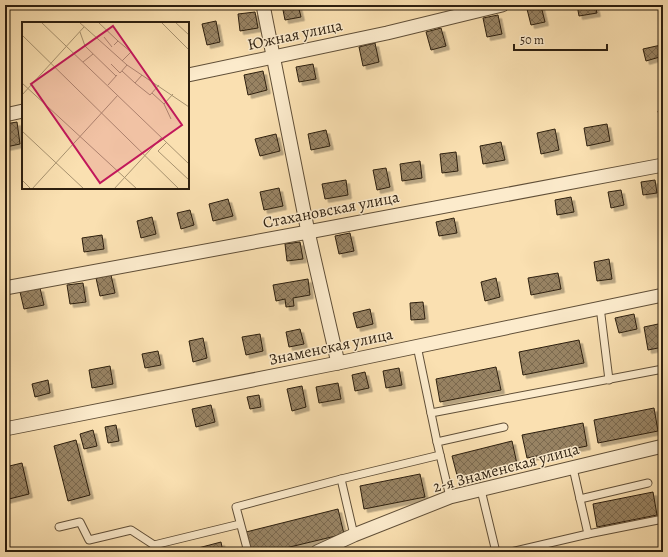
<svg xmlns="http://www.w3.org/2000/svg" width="668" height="557" font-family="Alegreya,serif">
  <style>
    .building { fill: url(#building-cross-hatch); stroke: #2d1f0f; filter: url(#shadow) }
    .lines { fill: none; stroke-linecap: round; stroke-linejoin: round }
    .service-casing { stroke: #604f38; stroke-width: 9 }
    .minor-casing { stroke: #604f38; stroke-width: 15 }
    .service { stroke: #fcebcc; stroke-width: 7 }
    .minor { stroke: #fcebcc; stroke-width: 13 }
    .labels { text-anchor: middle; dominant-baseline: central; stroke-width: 3; stroke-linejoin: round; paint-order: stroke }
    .street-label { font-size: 16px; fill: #2d1f0f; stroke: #fcebcc }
    .inset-road { fill: none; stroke: #a89370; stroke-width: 1 }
    .view { fill: #c2185b; fill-opacity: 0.15; stroke: #c2185b; stroke-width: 2 }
    .inset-edge { fill: none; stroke: #2d1f0f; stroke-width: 2 }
  </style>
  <defs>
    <pattern id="building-cross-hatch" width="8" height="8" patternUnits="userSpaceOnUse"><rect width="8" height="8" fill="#988363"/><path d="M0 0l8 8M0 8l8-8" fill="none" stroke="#7c6b50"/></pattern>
    <filter id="shadow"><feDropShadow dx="3.5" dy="3.5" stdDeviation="0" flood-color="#0004"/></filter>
  </defs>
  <rect width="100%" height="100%" fill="#fae0b1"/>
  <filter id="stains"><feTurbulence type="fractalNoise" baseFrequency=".005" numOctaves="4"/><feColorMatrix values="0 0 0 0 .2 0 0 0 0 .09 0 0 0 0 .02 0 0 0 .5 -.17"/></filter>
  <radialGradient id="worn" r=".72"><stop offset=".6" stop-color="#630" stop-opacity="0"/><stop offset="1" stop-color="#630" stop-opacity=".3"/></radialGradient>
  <g class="building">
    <path d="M282 5H298L301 17 285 20Z"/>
    <path d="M577 5H595L597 13 579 16Z"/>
    <path d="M541 6 545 22 531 25 527 9Z"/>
    <path d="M255 12 258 28 240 31 238 14Z"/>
    <path d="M498 15 502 34 487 37 483 18Z"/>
    <path d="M216 21 220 42 207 45 202 24Z"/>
    <path d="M441 28 446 46 431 50 426 32Z"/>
    <path d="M375 43 379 62 363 66 359 47Z"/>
    <path d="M661 45 663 56 646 61 643 49Z"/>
    <path d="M313 64 316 79 299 82 296 67Z"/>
    <path d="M263 71 267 90 248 95 244 75Z"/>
    <path d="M663 110V131L658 111Z"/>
    <path d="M17 122 20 144 6 147 5 124Z"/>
    <path d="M607 124 610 141 587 146 584 128Z"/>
    <path d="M555 129 559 150 541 154 537 133Z"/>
    <path d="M326 130 330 146 311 150 308 134Z"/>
    <path d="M276 134 280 151 260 156 255 139Z"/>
    <path d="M501 142 505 160 483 164 480 146Z"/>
    <path d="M456 152 458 171 442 173 440 154Z"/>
    <path d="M420 161 422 178 402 181 400 164Z"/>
    <path d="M386 168 390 187 377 190 373 170Z"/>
    <path d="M346 180 348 195 325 199 322 184Z"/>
    <path d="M655 180 657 193 643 195 641 182Z"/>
    <path d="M279 188 283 206 264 210 260 192Z"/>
    <path d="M621 190 624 205 611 208 608 192Z"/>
    <path d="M571 197 574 212 557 215 555 200Z"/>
    <path d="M228 199 233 216 213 221 209 204Z"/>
    <path d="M190 210 194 225 181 229 177 213Z"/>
    <path d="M152 217 156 234 141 238 137 221Z"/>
    <path d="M454 218 457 233 439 236 436 222Z"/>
    <path d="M350 233 354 251 339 254 335 236Z"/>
    <path d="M102 235 104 249 84 252 82 238Z"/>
    <path d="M300 242 303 259 287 261 285 244Z"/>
    <path d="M609 259 612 279 597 281 594 262Z"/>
    <path d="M558 273 561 289 531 295 528 278Z"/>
    <path d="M111 275 115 293 100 296 96 278Z"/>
    <path d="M496 278 500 297 485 301 481 282Z"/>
    <path d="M308 279 310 295 293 298 294 306 286 307 285 299 276 301 273 285Z"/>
    <path d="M83 283 86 302 70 304 67 285Z"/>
    <path d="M40 288 44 305 24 309 20 292Z"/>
    <path d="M423 302 425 319 411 320 410 303Z"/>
    <path d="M370 309 373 324 357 328 353 313Z"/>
    <path d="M634 314 637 329 619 333 615 318Z"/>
    <path d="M663 323V347L648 350 644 327Z"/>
    <path d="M300 329 304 344 289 347 286 332Z"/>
    <path d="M260 334 263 351 246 355 242 337Z"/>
    <path d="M203 338 207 358 193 362 189 341Z"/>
    <path d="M579 340 584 363 523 375 519 352Z"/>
    <path d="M158 351 161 365 145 368 142 354Z"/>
    <path d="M110 366 113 384 92 388 89 370Z"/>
    <path d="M496 367 501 390 440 402 436 379Z"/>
    <path d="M399 368 402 385 386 388 383 371Z"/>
    <path d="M365 372 369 388 355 391 352 375Z"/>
    <path d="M48 380 50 393 35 397 32 384Z"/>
    <path d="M338 383 341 399 319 403 316 387Z"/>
    <path d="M302 386 306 407 292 411 287 389Z"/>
    <path d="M259 395 261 407 250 409 247 397Z"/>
    <path d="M211 405 215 422 196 427 192 409Z"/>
    <path d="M654 408 658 431 598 443 594 420Z"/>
    <path d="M583 423 587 446 527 458 522 435Z"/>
    <path d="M116 425 119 441 108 443 105 427Z"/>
    <path d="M93 430 97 446 84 449 80 434Z"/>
    <path d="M76 440 90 495 68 501 54 446Z"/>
    <path d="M512 441 517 464 458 479 452 456Z"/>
    <path d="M22 463 29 494 5 500V467Z"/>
    <path d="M420 474 425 497 364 509 360 486Z"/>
    <path d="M653 492 657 515 597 527 593 504Z"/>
    <path d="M338 509 344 534 269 552H251L246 532Z"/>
    <path d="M221 542 223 552H183Z"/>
  </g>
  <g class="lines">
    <defs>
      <g id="service">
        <path d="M600 307 609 380"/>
        <path d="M417 346 437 442"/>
        <path d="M431 413 663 369"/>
        <path d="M573 468 580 499 648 483"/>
        <path d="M481 490 496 552"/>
        <path d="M450 497 437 442 504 427"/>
        <path d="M580 499 588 534 663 519"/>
        <path d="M59 527 80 522 89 540 131 530 154 545"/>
        <path d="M354 535 341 479 440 455"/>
        <path d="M155 552 154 545 240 524"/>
        <path d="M248 552 236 507 341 479"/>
        <path d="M511 552 588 534"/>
      </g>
      <g id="minor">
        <path d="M263 5 308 232 338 363"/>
        <path d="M188 75 387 33 502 5"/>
        <path d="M5 115 23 111"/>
        <path d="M5 288 308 232 663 165"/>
        <path d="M5 429 338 363 663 295"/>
        <path d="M317 552 354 535 450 497 663 446"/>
      </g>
    </defs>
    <use href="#service" class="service-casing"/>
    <use href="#minor" class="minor-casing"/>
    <use href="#service" class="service"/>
    <use href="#minor" class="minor"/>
  </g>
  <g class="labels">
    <g class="street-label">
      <text transform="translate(295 35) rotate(-12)">Южная улица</text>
      <text transform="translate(331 210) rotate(-11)">Стахановская улица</text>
      <text transform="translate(331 347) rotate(-12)">Знаменская улица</text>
      <text transform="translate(506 468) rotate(-15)">2-я Знаменская улица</text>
    </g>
  </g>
  <g transform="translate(22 22)">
    <rect width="167" height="167" fill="#fae0b1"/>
    <path class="inset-road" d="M19 0 167 142M57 0 105 43 167 85M76 0 96 19 92 23M139 0 167 28M153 0 167 13M58 10 63 24 94 54M0 13 157 167M82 15 90 25M96 19 109 30 100 39M61 40 71 32M89 42 98 51 105 43M100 49 113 61 120 53M0 61 115 167M113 61 128 73 137 63M86 63 95 53M130 71 142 82 151 72M0 73 62 5M142 82 149 97M0 109 62 167M145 120 136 129 167 158M0 158 9 167M10 167 96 73M92 167 140 115"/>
    <path class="view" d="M91 4 160 103 78 161 9 62Z"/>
    <rect width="167" height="167" class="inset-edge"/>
  </g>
  <rect width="668" height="557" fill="none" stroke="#fae0b1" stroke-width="20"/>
  <rect x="6" y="6" width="656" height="545" fill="none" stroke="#2d1f0f" stroke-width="2"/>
  <rect x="10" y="10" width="648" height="537" fill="none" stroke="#2d1f0f"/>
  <path d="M514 44v6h93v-6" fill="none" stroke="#2d1f0f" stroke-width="2"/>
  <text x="520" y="44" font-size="12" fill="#2d1f0f" stroke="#fcebcc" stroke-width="3" paint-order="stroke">50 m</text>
  <rect width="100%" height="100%" filter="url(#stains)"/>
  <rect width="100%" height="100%" fill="url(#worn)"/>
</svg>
